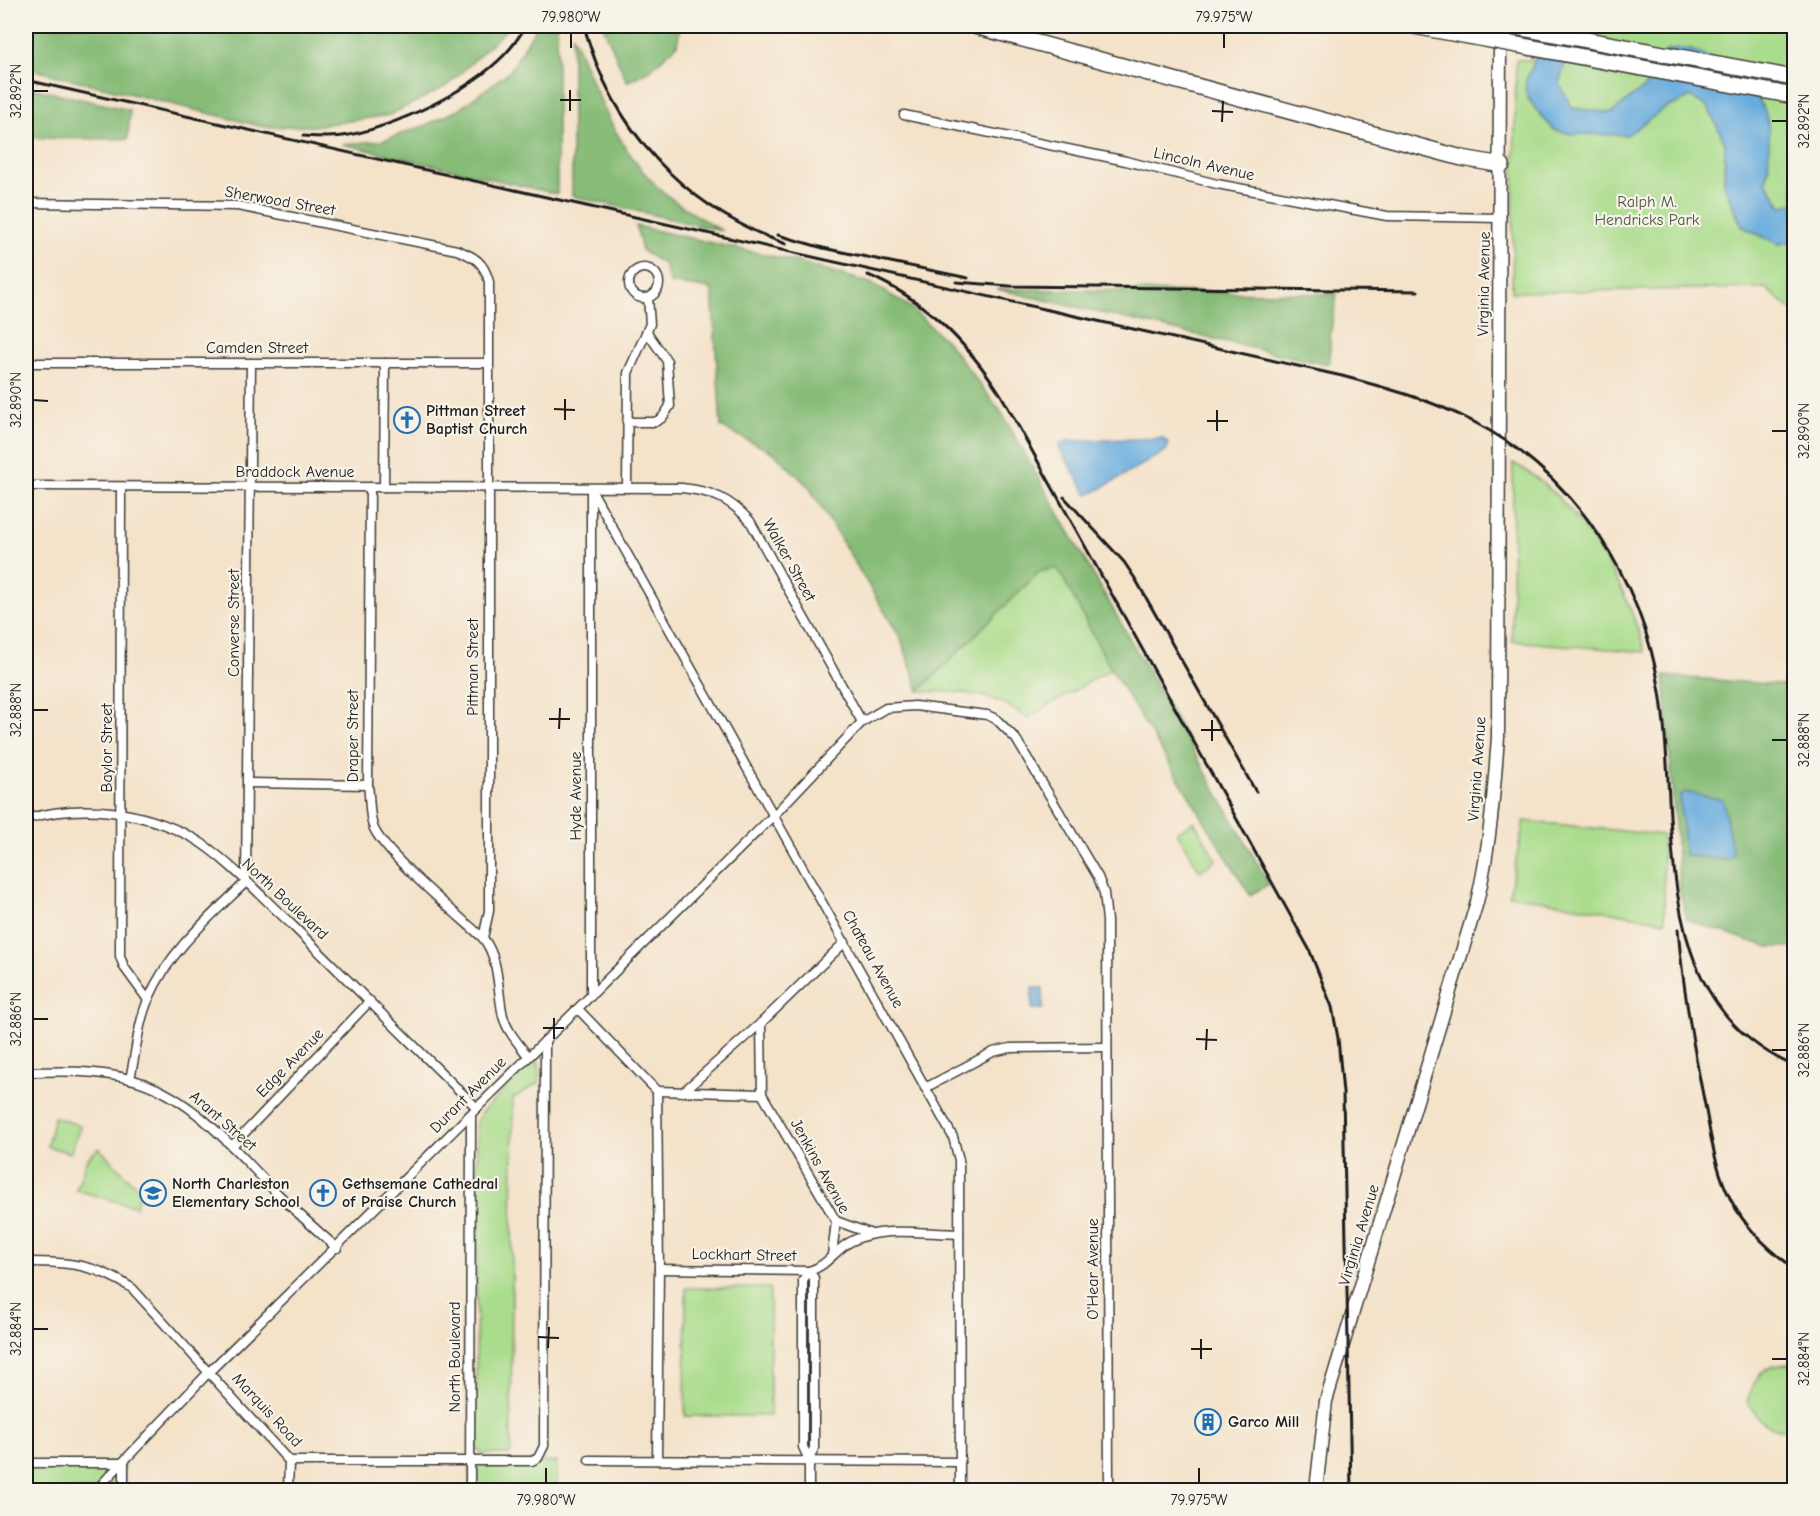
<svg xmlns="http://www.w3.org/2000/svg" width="1820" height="1516" font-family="'Comic Neue',sans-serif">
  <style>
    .green { fill: #a9dc8b; stroke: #627c54; stroke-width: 1.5 }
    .forest { fill: #86bc77; stroke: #516c4a; stroke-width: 1.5 }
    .water { fill: #68acde; stroke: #42647d; stroke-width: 1.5 }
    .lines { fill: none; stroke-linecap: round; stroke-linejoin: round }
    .stream { stroke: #68acde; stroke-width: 3 }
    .street-casing { stroke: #3c3a36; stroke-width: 11 }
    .secondary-casing { stroke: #3c3a36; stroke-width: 15 }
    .highway-casing { stroke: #3c3a36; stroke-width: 18 }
    .street { stroke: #fff; stroke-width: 8 }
    .secondary { stroke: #fff; stroke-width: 12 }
    .highway { stroke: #fff; stroke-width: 15 }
    .rail { stroke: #1c1c1c; stroke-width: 3 }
    .highway-bridge-casing { stroke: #3c3a36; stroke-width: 18; stroke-linecap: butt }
    .highway-bridge { stroke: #fff; stroke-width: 15 }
    .ticks { fill: none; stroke: #1c1c1c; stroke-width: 2 }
    .labels { text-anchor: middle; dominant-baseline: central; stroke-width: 4.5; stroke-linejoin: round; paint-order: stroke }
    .street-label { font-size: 16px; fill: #1c1c1c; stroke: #f7f3e8 }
    .park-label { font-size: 16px; fill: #46563d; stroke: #f7f3e8 }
    .poi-label { font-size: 16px; font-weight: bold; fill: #1c1c1c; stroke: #f7f3e8; text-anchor: start }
    .neatline { fill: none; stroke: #1c1c1c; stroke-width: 2 }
    .ticks-label { font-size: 15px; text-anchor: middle; fill: #1c1c1c }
  </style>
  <rect width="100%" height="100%" fill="#f7f3e8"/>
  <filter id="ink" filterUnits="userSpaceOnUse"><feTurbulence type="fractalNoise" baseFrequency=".0167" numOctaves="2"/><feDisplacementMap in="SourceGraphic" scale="12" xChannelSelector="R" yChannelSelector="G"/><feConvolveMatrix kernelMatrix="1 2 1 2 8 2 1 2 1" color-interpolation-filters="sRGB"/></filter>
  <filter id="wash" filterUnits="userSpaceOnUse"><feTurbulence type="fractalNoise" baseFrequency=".008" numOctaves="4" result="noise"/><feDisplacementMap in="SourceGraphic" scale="24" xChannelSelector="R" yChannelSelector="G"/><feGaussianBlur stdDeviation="1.35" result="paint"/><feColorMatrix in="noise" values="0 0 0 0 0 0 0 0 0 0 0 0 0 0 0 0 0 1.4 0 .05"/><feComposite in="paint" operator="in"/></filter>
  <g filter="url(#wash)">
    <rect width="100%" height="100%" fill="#f4e2c9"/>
    <g class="green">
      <path d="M1577 26H1794V204L1782 206 1766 181 1769 164 1745 87 1725 69 1656 78 1612 113 1572 108 1559 83Z"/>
      <path d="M1516 60H1535L1531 70 1528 99 1554 130 1572 134 1627 135 1664 109 1691 97 1708 107 1725 143 1724 185 1742 227 1778 244 1794 242V312L1765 288 1512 292Z"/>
      <path d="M1513 463C1576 496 1627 585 1645 652L1512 641Z"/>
      <path d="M1047 568H1055L1060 572 1111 669 1027 718C990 690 963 693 919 691L1039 572Z"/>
      <path d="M1194 821 1216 860 1200 871 1177 832Z"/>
      <path d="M1524 821 1662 835 1665 921 1509 895Z"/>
      <path d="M533 1061 539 1063V1083L513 1098 511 1454H482L476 1447 477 1121 481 1113Z"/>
      <path d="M54 1117 81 1126 70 1153 47 1146Z"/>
      <path d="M99 1148 140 1190 136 1207 76 1190 87 1159Z"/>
      <path d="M686 1288H770V1416H685Z"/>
      <path d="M1794 1364V1431C1767 1429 1761 1424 1747 1401 1756 1374 1764 1363 1794 1364Z"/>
      <path d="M470 1461 557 1462V1490H470Z"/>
      <path d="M26 1463H124L122 1490H26Z"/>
    </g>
    <g class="forest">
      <path d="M26 26H510L447 86 390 115 314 126 264 127 26 68Z"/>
      <path d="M537 26H557V194L342 144 381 141 424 126 458 110 510 71Z"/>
      <path d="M603 26H680L677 45 650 70 627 82Z"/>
      <path d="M572 34C596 90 618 156 668 196 685 209 704 220 722 231L572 196Z"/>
      <path d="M26 87 130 110 128 139 26 138Z"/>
      <path d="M636 226 802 263 873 284 910 307 949 344 1001 412 1269 884 1250 895 1111 669 1060 572 1055 568 1039 572 919 691 900 637 809 487 774 453 721 427 712 289 670 283 664 264 642 251Z"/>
      <path d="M997 289 1337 294 1330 336V362L1323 364Z"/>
      <path d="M1664 676 1794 686V947H1768L1687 920 1680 893Z"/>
    </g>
    <g class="water">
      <path d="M1537 26H1577L1559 83 1572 108 1612 113 1656 78 1666 51C1672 50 1679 48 1685 49 1710 52 1750 86 1763 107 1772 122 1769 165 1766 181L1781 206 1794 204V242L1778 244 1743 227 1724 185 1725 143 1708 107 1691 97 1664 109 1627 135 1572 134 1554 130 1534 107 1525 90 1526 80 1535 60Z"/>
      <path d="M1163 438 1169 444 1166 451 1095 492 1087 494 1059 448 1060 443 1069 441Z"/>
      <path d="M1685 792 1723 800 1733 854 1727 860 1685 855 1680 803V796Z"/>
      <rect x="1032" y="988" width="11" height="21"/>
    </g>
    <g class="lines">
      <path class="stream" d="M1789 1364H1794"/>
    </g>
  </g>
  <g filter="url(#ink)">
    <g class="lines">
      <defs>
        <g id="street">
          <path d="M904 115 1126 161 1217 184 1387 216 1501 218"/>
          <path d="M26 203 238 206 457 250C475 257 484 262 489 282V911L483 938C500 959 497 990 503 1016 507 1031 518 1043 528 1056"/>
          <circle cx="644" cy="283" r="15"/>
          <path d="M26 363H488"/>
          <path d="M627 422H655L662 418 670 406 667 361 647 332"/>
          <path d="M26 486 682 488C712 491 730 499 750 521L862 722"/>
          <path d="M121 487 120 956 124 967 148 1000"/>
          <path d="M370 487 368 785C370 798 369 814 373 826 380 850 461 918 483 938"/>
          <path d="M384 487 385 363"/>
          <path d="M627 488 628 373 650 324 648 298"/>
          <path d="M591 489 953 1137 959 1160 960 1490"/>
          <path d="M249 783 368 785"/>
          <path d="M26 819C81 803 142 810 193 838 223 855 263 898 289 922 352 984 415 1046 477 1108"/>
          <path d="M591 996V489"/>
          <path d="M578 1009 657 1091 659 1269 657 1460"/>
          <path d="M761 1023 762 1094 836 1221 832 1255"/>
          <path d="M26 1072C60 1071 96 1070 130 1079 193 1095 236 1152 280 1196 298 1214 318 1231 337 1248"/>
          <path d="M130 1079C136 1053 138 1022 149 998 169 951 210 917 246 882L251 363"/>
          <path d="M925 1088 993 1052 1010 1048 1106 1047"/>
          <path d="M657 1091 762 1094"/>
          <path d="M683 1092 761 1023 845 942"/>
          <path d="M232 1146 370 1001"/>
          <path d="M836 1221 869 1233"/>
          <path d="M26 1262C69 1262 95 1264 132 1288L289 1461H532L538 1458 544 1446 545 1041"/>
          <path d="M659 1269 809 1271C827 1266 834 1251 850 1242 881 1225 925 1234 959 1234"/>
          <path d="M589 1460 960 1462"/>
          <path d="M26 1463H124V1490"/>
          <path d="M96 1490 210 1371 775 814 862 722 886 708 915 706 987 715 996 719 1016 739 1098 877 1104 893 1107 921 1109 1490"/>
          <path d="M288 1490 289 1461"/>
          <path d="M470 1490 471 1115"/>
          <path d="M809 1490V1460L814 1448V1278L809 1271 803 1280V1447L809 1460"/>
        </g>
        <path id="secondary" d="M1316 1490 1326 1401 1477 902C1490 848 1494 792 1498 737L1500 26"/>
        <g id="highway">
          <path d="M975 26 1462 158 1502 165"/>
          <path d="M1511 26 1794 78"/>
        </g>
      </defs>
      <use href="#street" class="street-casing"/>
      <use href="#secondary" class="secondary-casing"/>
      <use href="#highway" class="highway-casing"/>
      <use href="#street" class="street"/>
      <use href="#secondary" class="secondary"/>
      <use href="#highway" class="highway"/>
      <g class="rail">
        <path d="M584 26C612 130 685 208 786 244"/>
        <path d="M26 80 1342 376C1387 388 1432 400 1474 422 1576 475 1642 580 1660 692 1681 822 1645 1000 1794 1066"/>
        <path d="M303 136C317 137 335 138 349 135 404 124 500 79 525 26"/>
        <path d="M778 235 823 248 968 278"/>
        <path d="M868 275C925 299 968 344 1001 395L1309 949 1332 1007 1338 1038 1343 1093 1351 1490"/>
        <path d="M956 282 1010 286 1418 291"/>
        <path d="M1064 497 1124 562 1136 580 1256 792"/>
        <path d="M1678 929C1683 989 1693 1046 1705 1105 1711 1138 1716 1173 1732 1202 1747 1230 1769 1250 1794 1268"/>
      </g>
      <defs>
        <path id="highway-bridge" d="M1414 26 1794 96"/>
      </defs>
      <use href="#highway-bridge" class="highway-bridge-casing"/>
      <use href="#highway-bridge" class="highway-bridge"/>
    </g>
  </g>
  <path class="ticks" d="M571 48V33M1224 48V33M33 91H48M560 100H581M570 111V90M1212 111 1233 112M1772 121H1787M1222 122 1223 101M33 400 48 401M554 409 575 410M565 420V399M1207 421H1228M1217 431V410M1772 431H1787M33 710H48M549 719H570M559 729 560 708M1201 730H1222M1772 740H1787M1212 741V720M33 1019H48M543 1028H564M554 1039V1018M1196 1039 1217 1040M1206 1050 1207 1029M1772 1050H1787M33 1329H48M538 1337 559 1338M548 1348 549 1327M1191 1349H1212M1201 1359V1339M1772 1359H1787M546 1483V1468M1199 1483V1468"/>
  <defs>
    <symbol id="church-ring" viewBox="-11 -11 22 22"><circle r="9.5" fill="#f7f3e8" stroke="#1f6fb2" stroke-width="1.5"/><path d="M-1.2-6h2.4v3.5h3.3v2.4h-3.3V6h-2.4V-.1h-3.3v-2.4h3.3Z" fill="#1f6fb2"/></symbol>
    <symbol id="school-ring" viewBox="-11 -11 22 22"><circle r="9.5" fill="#f7f3e8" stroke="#1f6fb2" stroke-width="1.5"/><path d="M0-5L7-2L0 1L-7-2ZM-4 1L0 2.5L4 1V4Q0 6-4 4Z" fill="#1f6fb2"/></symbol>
    <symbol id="building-ring" viewBox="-11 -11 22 22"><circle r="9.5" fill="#f7f3e8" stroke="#1f6fb2" stroke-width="1.5"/><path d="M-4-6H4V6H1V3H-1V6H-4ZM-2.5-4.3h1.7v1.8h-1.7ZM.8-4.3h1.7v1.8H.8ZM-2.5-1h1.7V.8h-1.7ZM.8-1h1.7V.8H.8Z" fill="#1f6fb2"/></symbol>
  </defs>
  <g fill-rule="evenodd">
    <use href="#church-ring" x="392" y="405" width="30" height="30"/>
    <use href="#school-ring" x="138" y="1178" width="30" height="30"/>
    <use href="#church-ring" x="308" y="1178" width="30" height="30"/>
    <use href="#building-ring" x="1193" y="1407" width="30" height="30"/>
  </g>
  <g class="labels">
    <g class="street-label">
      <text transform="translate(1204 164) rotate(13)">Lincoln Avenue</text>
      <text transform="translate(280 201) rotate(10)">Sherwood Street</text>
      <text transform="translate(1484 284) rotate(-89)">Virginia Avenue</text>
      <text x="257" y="348">Camden Street</text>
      <text x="295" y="472">Braddock Avenue</text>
      <text transform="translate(789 560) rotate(61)">Walker Street</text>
      <text transform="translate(234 623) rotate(-90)">Converse Street</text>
      <text transform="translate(473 667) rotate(-90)">Pittman Street</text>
      <text transform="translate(353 736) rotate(-90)">Draper Street</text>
      <text transform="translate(107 748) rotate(-90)">Baylor Street</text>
      <text transform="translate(1477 769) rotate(-86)">Virginia Avenue</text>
      <text transform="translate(576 796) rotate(-90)">Hyde Avenue</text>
      <text transform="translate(285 899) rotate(43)">North Boulevard</text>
      <text transform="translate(873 959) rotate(61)">Chateau Avenue</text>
      <text transform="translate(290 1063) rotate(-46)">Edge Avenue</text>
      <text transform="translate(468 1095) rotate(-45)">Durant Avenue</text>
      <text transform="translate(223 1121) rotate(41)">Arant Street</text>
      <text transform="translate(820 1166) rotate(61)">Jenkins Avenue</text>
      <text transform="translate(1359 1235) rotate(-73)">Virginia Avenue</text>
      <text transform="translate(744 1255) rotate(1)">Lockhart Street</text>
      <text transform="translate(1093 1269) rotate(-90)">O'Hear Avenue</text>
      <text transform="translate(455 1357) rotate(-90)">North Boulevard</text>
      <text transform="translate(267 1410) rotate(47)">Marquis Road</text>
    </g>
    <g class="park-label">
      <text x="1647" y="202">Ralph M.<tspan x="1647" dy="18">Hendricks Park</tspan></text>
    </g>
    <g class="poi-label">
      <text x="426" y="411">Pittman Street<tspan x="426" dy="18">Baptist Church</tspan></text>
      <text x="172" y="1184">North Charleston<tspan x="172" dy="18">Elementary School</tspan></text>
      <text x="342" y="1184">Gethsemane Cathedral<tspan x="342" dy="18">of Praise Church</tspan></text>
      <text x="1228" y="1422">Garco Mill</text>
    </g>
  </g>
  <rect width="1820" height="1516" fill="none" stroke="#f7f3e8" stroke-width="66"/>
  <rect x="33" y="33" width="1754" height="1450" class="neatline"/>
  <g class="ticks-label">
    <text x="571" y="22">79.980°W</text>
    <text x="1224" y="22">79.975°W</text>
    <text transform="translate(16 91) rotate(-90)" y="5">32.892°N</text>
    <text transform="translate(1804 121) rotate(-90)" y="5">32.892°N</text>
    <text transform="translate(16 400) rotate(-90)" y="5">32.890°N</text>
    <text transform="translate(1804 431) rotate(-90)" y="5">32.890°N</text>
    <text transform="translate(16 710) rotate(-90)" y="5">32.888°N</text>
    <text transform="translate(1804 740) rotate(-90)" y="5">32.888°N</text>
    <text transform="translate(16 1019) rotate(-90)" y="5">32.886°N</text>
    <text transform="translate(1804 1050) rotate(-90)" y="5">32.886°N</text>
    <text transform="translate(16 1329) rotate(-90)" y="5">32.884°N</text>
    <text transform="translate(1804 1359) rotate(-90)" y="5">32.884°N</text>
    <text x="546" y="1505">79.980°W</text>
    <text x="1199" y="1505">79.975°W</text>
  </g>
</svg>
